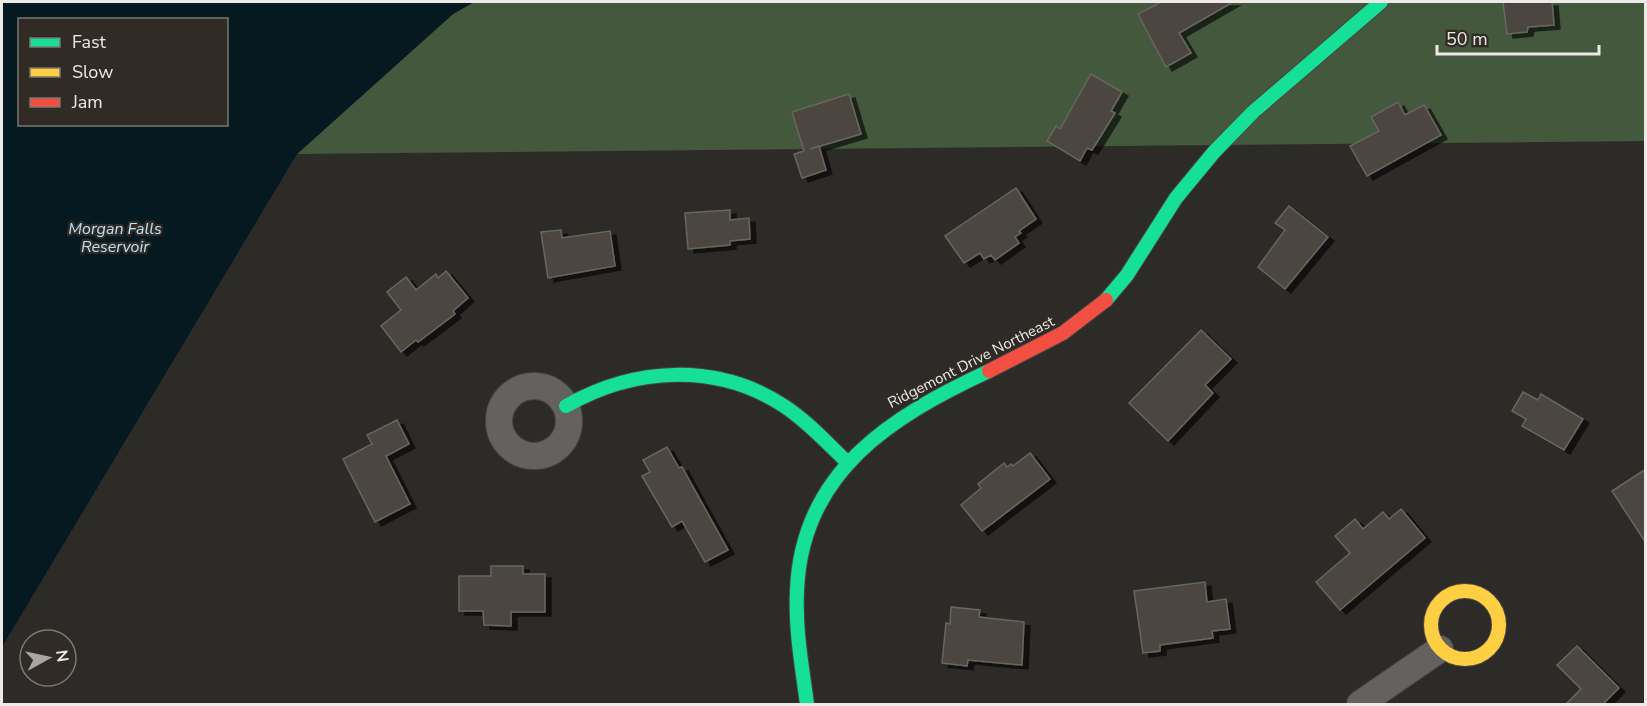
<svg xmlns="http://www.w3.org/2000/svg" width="1647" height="706" font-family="'Nunito Sans',sans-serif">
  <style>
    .forest { fill: #43583c }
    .water { fill: #061921; fill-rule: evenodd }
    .building { fill: #4c463f; stroke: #676562; stroke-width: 1.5; filter: url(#shadow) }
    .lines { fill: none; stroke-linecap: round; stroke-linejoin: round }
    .street-casing { stroke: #494744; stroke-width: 28 }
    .fast-casing { stroke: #494744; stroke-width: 16 }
    .slow-casing { stroke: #494744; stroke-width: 16 }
    .jam-casing { stroke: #494744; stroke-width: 16 }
    .street { stroke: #646260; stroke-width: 26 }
    .fast { stroke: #16e098; stroke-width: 14 }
    .slow { stroke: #ffcf43; stroke-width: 14 }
    .jam { stroke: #f24e42; stroke-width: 14 }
    .labels { text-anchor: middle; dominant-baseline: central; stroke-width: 4.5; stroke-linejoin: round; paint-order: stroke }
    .street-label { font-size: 15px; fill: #ede9e6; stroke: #302b25 }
    .water-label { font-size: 16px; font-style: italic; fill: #b9e3f8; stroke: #302b25 }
  </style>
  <defs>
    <filter id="shadow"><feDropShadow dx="6" dy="4" stdDeviation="0" flood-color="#0009"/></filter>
  </defs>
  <rect width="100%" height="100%" fill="#2d2b28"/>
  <path class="forest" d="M474 2H1645V141L297 154 453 14Z"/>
  <path class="water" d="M2 2H474L453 14 297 154 2 647ZM20 20H226V124H20Z"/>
  <g class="building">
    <path d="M1161 2H1233L1179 33 1191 53 1166 67 1138 14Z"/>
    <path d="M1503 2H1552L1554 25 1528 27 1527 32 1507 34Z"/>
    <path d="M1091 74 1122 92 1111 111 1115 113 1092 150 1087 148 1080 161 1047 141 1056 126 1060 129Z"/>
    <path d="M849 94 861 134 810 149 819 146 826 170 802 178 794 154 804 151 792 112Z"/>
    <path d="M1398 102 1405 115 1424 105 1441 135 1367 176 1350 146 1379 131 1371 117Z"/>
    <path d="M1016 188 1036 219 1019 231 1021 233 1015 237 1019 243 995 260 991 255 984 259 980 253 964 263 945 236Z"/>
    <path d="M1289 206 1328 237 1285 289 1258 267 1285 230 1275 223Z"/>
    <path d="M730 210V220L749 218 750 239 730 241V245L688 249 685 213Z"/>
    <path d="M561 230 562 238 610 231 615 266 548 278 541 232Z"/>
    <path d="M446 271 468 298 453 311 455 314 418 342 416 340 401 352 381 326 401 310 387 292 406 277 416 290 436 274 438 278Z"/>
    <path d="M1201 330 1231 359 1205 385 1213 393 1168 441 1129 403Z"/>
    <path d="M1523 392 1538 400 1541 394 1583 419 1564 450 1522 426 1526 419 1512 411Z"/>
    <path d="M397 420 409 444 386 456 410 504 375 522 343 459 372 444 367 435Z"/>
    <path d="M667 447 679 468 682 467 728 550 705 562 682 521 672 527 642 476 650 472 643 460Z"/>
    <path d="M1030 453 1050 479 982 531 961 505 981 488 978 484 1004 463 1007 467 1011 464 1013 466Z"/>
    <path d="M1646 469V543L1612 491Z"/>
    <path d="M1401 509 1425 538 1340 610 1316 582 1350 553 1335 536 1355 519 1363 529 1383 512 1389 519Z"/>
    <path d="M491 566H523V574H545V612H511V626L484 625 483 611H459V576H491Z"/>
    <path d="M1205 582 1207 602 1226 599 1230 629 1212 631 1213 638 1160 645V651L1143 653 1134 591Z"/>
    <path d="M951 607 980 610 979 617 1024 622 1022 665 968 660 967 666 942 663 946 623 950 624Z"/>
    <path d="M1577 646 1619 688 1602 705H1565L1581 689 1557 665Z"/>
  </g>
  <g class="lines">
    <defs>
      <g id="street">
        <circle cx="534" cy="421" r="35"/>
        <path d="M1360 704 1440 649"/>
      </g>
      <g id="fast">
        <path d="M1106 300 1127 275 1176 198 1214 152 1253 112 1381 2"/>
        <path d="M566 406C634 367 717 362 784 406 807 421 826 442 846 461"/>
        <path d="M807 704C802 666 795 629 797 591 801 472 892 416 989 371"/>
      </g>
      <circle id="slow" cx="1465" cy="625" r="34"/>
      <path id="jam" d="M989 371 1063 333 1106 300"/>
    </defs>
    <use href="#street" class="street-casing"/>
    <use href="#fast" class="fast-casing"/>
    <use href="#slow" class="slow-casing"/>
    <use href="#jam" class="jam-casing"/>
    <use href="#street" class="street"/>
    <use href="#fast" class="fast"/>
    <use href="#slow" class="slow"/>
    <use href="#jam" class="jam"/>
  </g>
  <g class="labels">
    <g class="street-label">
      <text transform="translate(971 362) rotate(-27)">Ridgemont Drive Northeast</text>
    </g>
    <g class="water-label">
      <text x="115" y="229">Morgan Falls<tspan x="115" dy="18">Reservoir</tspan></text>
    </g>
  </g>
  <rect width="1647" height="706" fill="none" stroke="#ede9e6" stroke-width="6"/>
  <rect x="18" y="18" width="210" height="108" fill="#302b25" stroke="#7c7772" stroke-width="1.5"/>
  <rect x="30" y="38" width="30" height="9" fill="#16e098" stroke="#7c7772" stroke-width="1.5"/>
  <text x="72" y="48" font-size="18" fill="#ede9e6">Fast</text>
  <rect x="30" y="68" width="30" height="9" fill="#ffcf43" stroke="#7c7772" stroke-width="1.5"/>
  <text x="72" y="78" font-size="18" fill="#ede9e6">Slow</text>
  <rect x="30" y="98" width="30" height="9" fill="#f24e42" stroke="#7c7772" stroke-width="1.5"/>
  <text x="72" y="108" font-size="18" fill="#ede9e6">Jam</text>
  <g transform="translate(48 658) rotate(82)"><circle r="28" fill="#302b25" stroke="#7c7772" stroke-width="1.5"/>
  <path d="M0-4.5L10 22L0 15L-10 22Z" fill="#aaa6a4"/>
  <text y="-9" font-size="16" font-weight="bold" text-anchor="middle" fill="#ede9e6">N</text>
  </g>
  <path d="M1437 45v9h162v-9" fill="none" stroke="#ede9e6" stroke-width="3"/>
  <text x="1446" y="45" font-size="18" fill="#ede9e6" stroke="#302b25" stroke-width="4.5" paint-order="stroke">50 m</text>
</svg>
